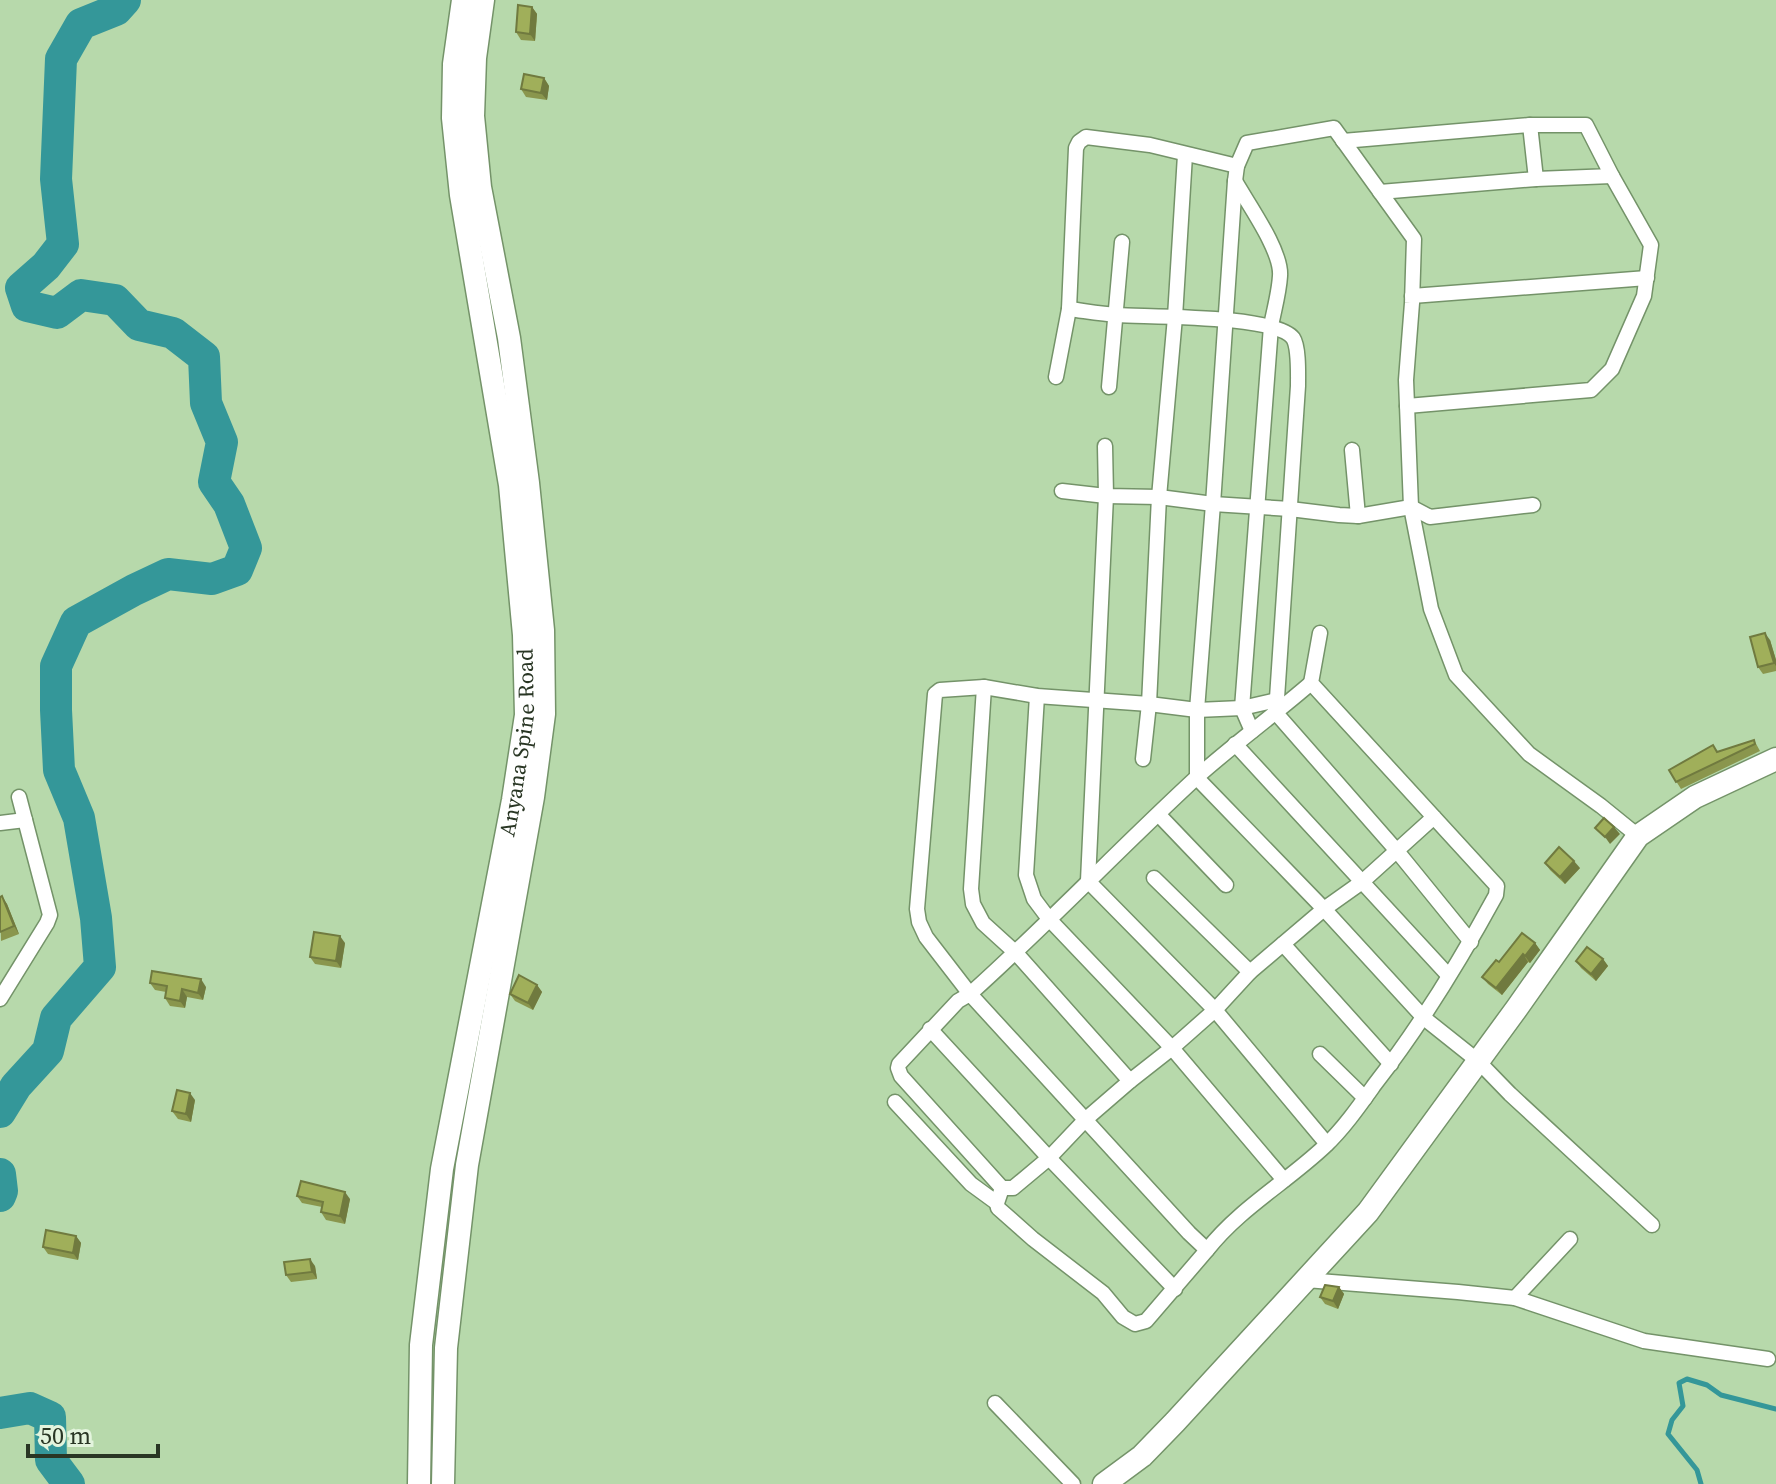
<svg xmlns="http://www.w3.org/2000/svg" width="1776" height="1484" font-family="'Source Serif 4',serif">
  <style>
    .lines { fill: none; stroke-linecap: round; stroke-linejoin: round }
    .stream { stroke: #349799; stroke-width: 5 }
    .river { stroke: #349799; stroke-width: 32 }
    .street-casing { stroke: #749369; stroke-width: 17 }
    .secondary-casing { stroke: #749369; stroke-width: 25 }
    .street { stroke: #fff; stroke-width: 14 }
    .secondary { stroke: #fff; stroke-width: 22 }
    .wall { fill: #8a964d }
    .shaded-wall { fill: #707a3f }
    .building { fill: #a0af5a; stroke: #707a3f; stroke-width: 2 }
    .labels { text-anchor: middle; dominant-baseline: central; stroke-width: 6; stroke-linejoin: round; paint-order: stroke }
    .street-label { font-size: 22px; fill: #293624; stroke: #e3f4dd }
  </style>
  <rect width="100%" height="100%" fill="#b7d9ab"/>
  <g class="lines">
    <path class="stream" d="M1701 1484 1697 1470 1668 1434 1672 1420 1683 1406 1679 1383 1687 1379 1707 1385 1721 1395 1776 1409"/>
    <g class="river">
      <path d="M0 1112 16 1086 48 1051 56 1018 100 967 96 918 79 818 59 770 56 710V666L76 622 134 590 168 574 212 579 237 570 246 548 229 504 214 482 222 442 206 403 204 357 173 333 139 325 115 300 81 295 57 313 27 306 21 288 46 266 63 244 56 179 61 59 81 24 116 10 125 0"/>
      <path d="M0 1174 2 1191 0 1196"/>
      <path d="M0 1413 30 1408 50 1417 51 1460 69 1484"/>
    </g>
    <defs>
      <g id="street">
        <path d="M1343 141 1530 125 1536 179"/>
        <path d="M1235 181C1248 204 1282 251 1280 276 1279 293 1274 310 1271 326L1242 708 1252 731"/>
        <path d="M1380 192 1536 179 1612 176 1586 125H1530"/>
        <path d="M1412 296 1647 278"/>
        <path d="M1069 309C1085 311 1101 314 1118 315 1149 317 1275 315 1293 338 1299 347 1298 374 1298 386L1276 713 1397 851 1471 942"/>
        <path d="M1056 377 1069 309 1076 148 1079 142 1086 137 1150 145 1237 166"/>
        <path d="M1109 387 1122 242"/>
        <path d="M1407 406 1591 390 1612 369 1644 296 1651 245 1612 176"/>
        <path d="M1105 446 1106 496 1088 881 1215 1010 1327 1144"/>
        <path d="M1352 450 1358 516"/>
        <path d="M1062 491 1106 496 1159 497 1213 504 1290 509 1339 515 1358 516 1411 507 1430 517 1533 505"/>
        <path d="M1320 633 1311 683 1497 886 1496 895C1460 961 1421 1025 1375 1084 1360 1105 1344 1128 1325 1146 1287 1182 1240 1208 1207 1250L1189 1233 970 994 958 1001 899 1064 898 1068 901 1076 1002 1188H1013L1049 1158 1086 1119 1130 1081 1172 1048 1215 1010 1250 972 1324 909 1362 882 1434 817"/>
        <path d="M984 687 971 889 973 904 983 923 1016 953 1130 1081"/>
        <path d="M1037 696 1026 875 1034 899 1049 919 1172 1048 1284 1180"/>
        <path d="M1277 700 1242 708 1197 710 1149 704 1037 696 984 687 940 690 935 694 917 909 919 922 926 937 970 994C1048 924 1120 848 1197 777 1234 744 1274 715 1311 683"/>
        <path d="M1235 744 1448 975"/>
        <path d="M1143 759 1149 704 1159 497 1175 317 1185 155"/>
        <path d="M1159 815 1226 885"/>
        <path d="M0 823 25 820"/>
        <path d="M1638 836 1601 806 1529 754 1456 675 1431 609 1411 507 1406 380 1412 303 1414 239 1334 128 1247 143 1237 166 1235 181 1213 504 1197 710V778L1324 909 1424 1018 1478 1061 1510 1094 1652 1225"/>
        <path d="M1154 878 1250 972"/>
        <path d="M1283 944 1391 1064"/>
        <path d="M0 999 47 923 50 915 19 797"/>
        <path d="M930 1029 1049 1158 1175 1289"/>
        <path d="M1320 1054 1365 1098"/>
        <path d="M895 1102 971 1184 997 1203"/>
        <path d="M1002 1188 997 1203 998 1208 1033 1239 1103 1293 1123 1317 1135 1324 1146 1321 1207 1250"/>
        <path d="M1306 1280 1458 1292 1515 1298 1644 1341 1768 1359"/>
        <path d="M1515 1298 1570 1239"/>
        <path d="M995 1403 1073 1484"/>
      </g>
      <g id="secondary">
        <path id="s1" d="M419 1484 421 1345 442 1169 513 800 526 715 524 635 510 485 461 195 453 118 454 64 463 0"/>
        <path d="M443 1484 446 1348 467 1165 533 797 544 714 543 630 528 483 509 338 480 187 473 116 475 58 483 0"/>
        <path d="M1104 1484 1142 1456 1175 1422 1368 1212 1517 1008 1638 836 1695 797 1776 759"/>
      </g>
    </defs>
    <use href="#street" class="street-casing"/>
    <use href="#secondary" class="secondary-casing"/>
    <use href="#street" class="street"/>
    <use href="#secondary" class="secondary"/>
  </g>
  <g class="wall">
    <path d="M532 7 537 14 535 41 521 40 516 32Z"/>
    <path d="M544 78 549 86 547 100 526 97 521 89Z"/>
    <path d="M1770 640 1776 660V671L1763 674 1758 667Z"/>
    <path d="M1754 740 1760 751 1681 789 1669 770 1713 745 1718 752Z"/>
    <path d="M1545 863 1580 868 1565 884 1550 870Z"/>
    <path d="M0 897 7 904 19 934 1 941Z"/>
    <path d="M345 943 341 968 315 964 310 957Z"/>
    <path d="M1535 943 1540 950 1530 963 1528 962 1502 995 1488 984 1482 977Z"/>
    <path d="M1603 959 1608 966 1596 981 1581 968 1576 961Z"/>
    <path d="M150 983 206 987 203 1000 187 997 185 1008 170 1006 165 998 166 992 155 990Z"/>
    <path d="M537 985 542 992 533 1010 515 1001 510 994Z"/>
    <path d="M195 1100 191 1122 178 1119 172 1111Z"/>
    <path d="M297 1196 350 1199 345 1224 326 1220 321 1212 322 1207 302 1203Z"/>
    <path d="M76 1236 81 1243 78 1260 48 1254 43 1247Z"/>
    <path d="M315 1266 317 1279 291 1282 286 1275Z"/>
    <path d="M1339 1287 1344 1294 1338 1309 1325 1304 1320 1297Z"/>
  </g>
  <g class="shaded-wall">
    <path d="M532 7 537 14 535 41 530 34Z"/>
    <path d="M544 78 549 86 547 100 541 93Z"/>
    <path d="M1765 633 1770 640 1776 660V666L1774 663Z"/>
    <path d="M1614 827 1620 834 1610 844 1605 837Z"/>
    <path d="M1574 861 1580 868 1565 884 1560 877Z"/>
    <path d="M2 896 7 904 19 934 14 926Z"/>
    <path d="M340 936 345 943 341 968 336 961Z"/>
    <path d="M1535 943 1540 950 1530 963 1525 956Z"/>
    <path d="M1523 954 1528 962 1502 995 1496 988Z"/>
    <path d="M1603 959 1608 966 1596 981 1591 974Z"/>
    <path d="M201 979 206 987 203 1000 198 993Z"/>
    <path d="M537 985 542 992 533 1010 528 1003Z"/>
    <path d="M182 989 187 997 185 1008 180 1001Z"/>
    <path d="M190 1093 195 1100 191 1122 186 1114Z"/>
    <path d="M345 1192 350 1199 345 1224 340 1216Z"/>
    <path d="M76 1236 81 1243 78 1260 73 1253Z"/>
    <path d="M310 1259 315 1266 317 1279 312 1272Z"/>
    <path d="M1339 1287 1344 1294 1338 1309 1333 1301Z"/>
  </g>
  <g class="building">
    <path d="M518 5 532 7 530 34 516 32Z"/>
    <path d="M524 74 544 78 541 93 521 89Z"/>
    <path d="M1765 633 1774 663 1758 667 1750 637Z"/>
    <path d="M1754 740 1755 744 1676 782 1669 770 1713 745 1717 752Z"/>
    <path d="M1604 818 1614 827 1605 837 1595 828Z"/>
    <path d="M1559 847 1574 861 1560 877 1545 863Z"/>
    <path d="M2 896 14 926 0 932V897Z"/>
    <path d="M314 932 340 936 336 961 310 957Z"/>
    <path d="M1522 933 1535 943 1525 956 1523 954 1496 988 1482 977 1496 960 1499 962Z"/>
    <path d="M1587 947 1603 959 1591 974 1576 961Z"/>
    <path d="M152 971 201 979 198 993 182 989 180 1001 165 998 167 986 150 983Z"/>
    <path d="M519 975 537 985 528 1003 510 994Z"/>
    <path d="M177 1090 190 1093 186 1114 172 1111Z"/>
    <path d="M301 1181 345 1192 340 1216 321 1212 323 1202 297 1196Z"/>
    <path d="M46 1230 76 1236 73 1253 43 1247Z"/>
    <path d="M310 1259 312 1272 286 1275 284 1262Z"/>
    <path d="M1325 1285 1339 1287 1333 1301 1320 1297Z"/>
  </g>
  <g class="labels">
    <g class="street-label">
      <text stroke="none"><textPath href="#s1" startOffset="750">Anyana Spine Road</textPath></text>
    </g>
  </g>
  <path d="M28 1444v12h130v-12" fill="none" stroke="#293624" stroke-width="4"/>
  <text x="40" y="1444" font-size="24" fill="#293624" stroke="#e3f4dd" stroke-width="6" paint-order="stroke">50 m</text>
</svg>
